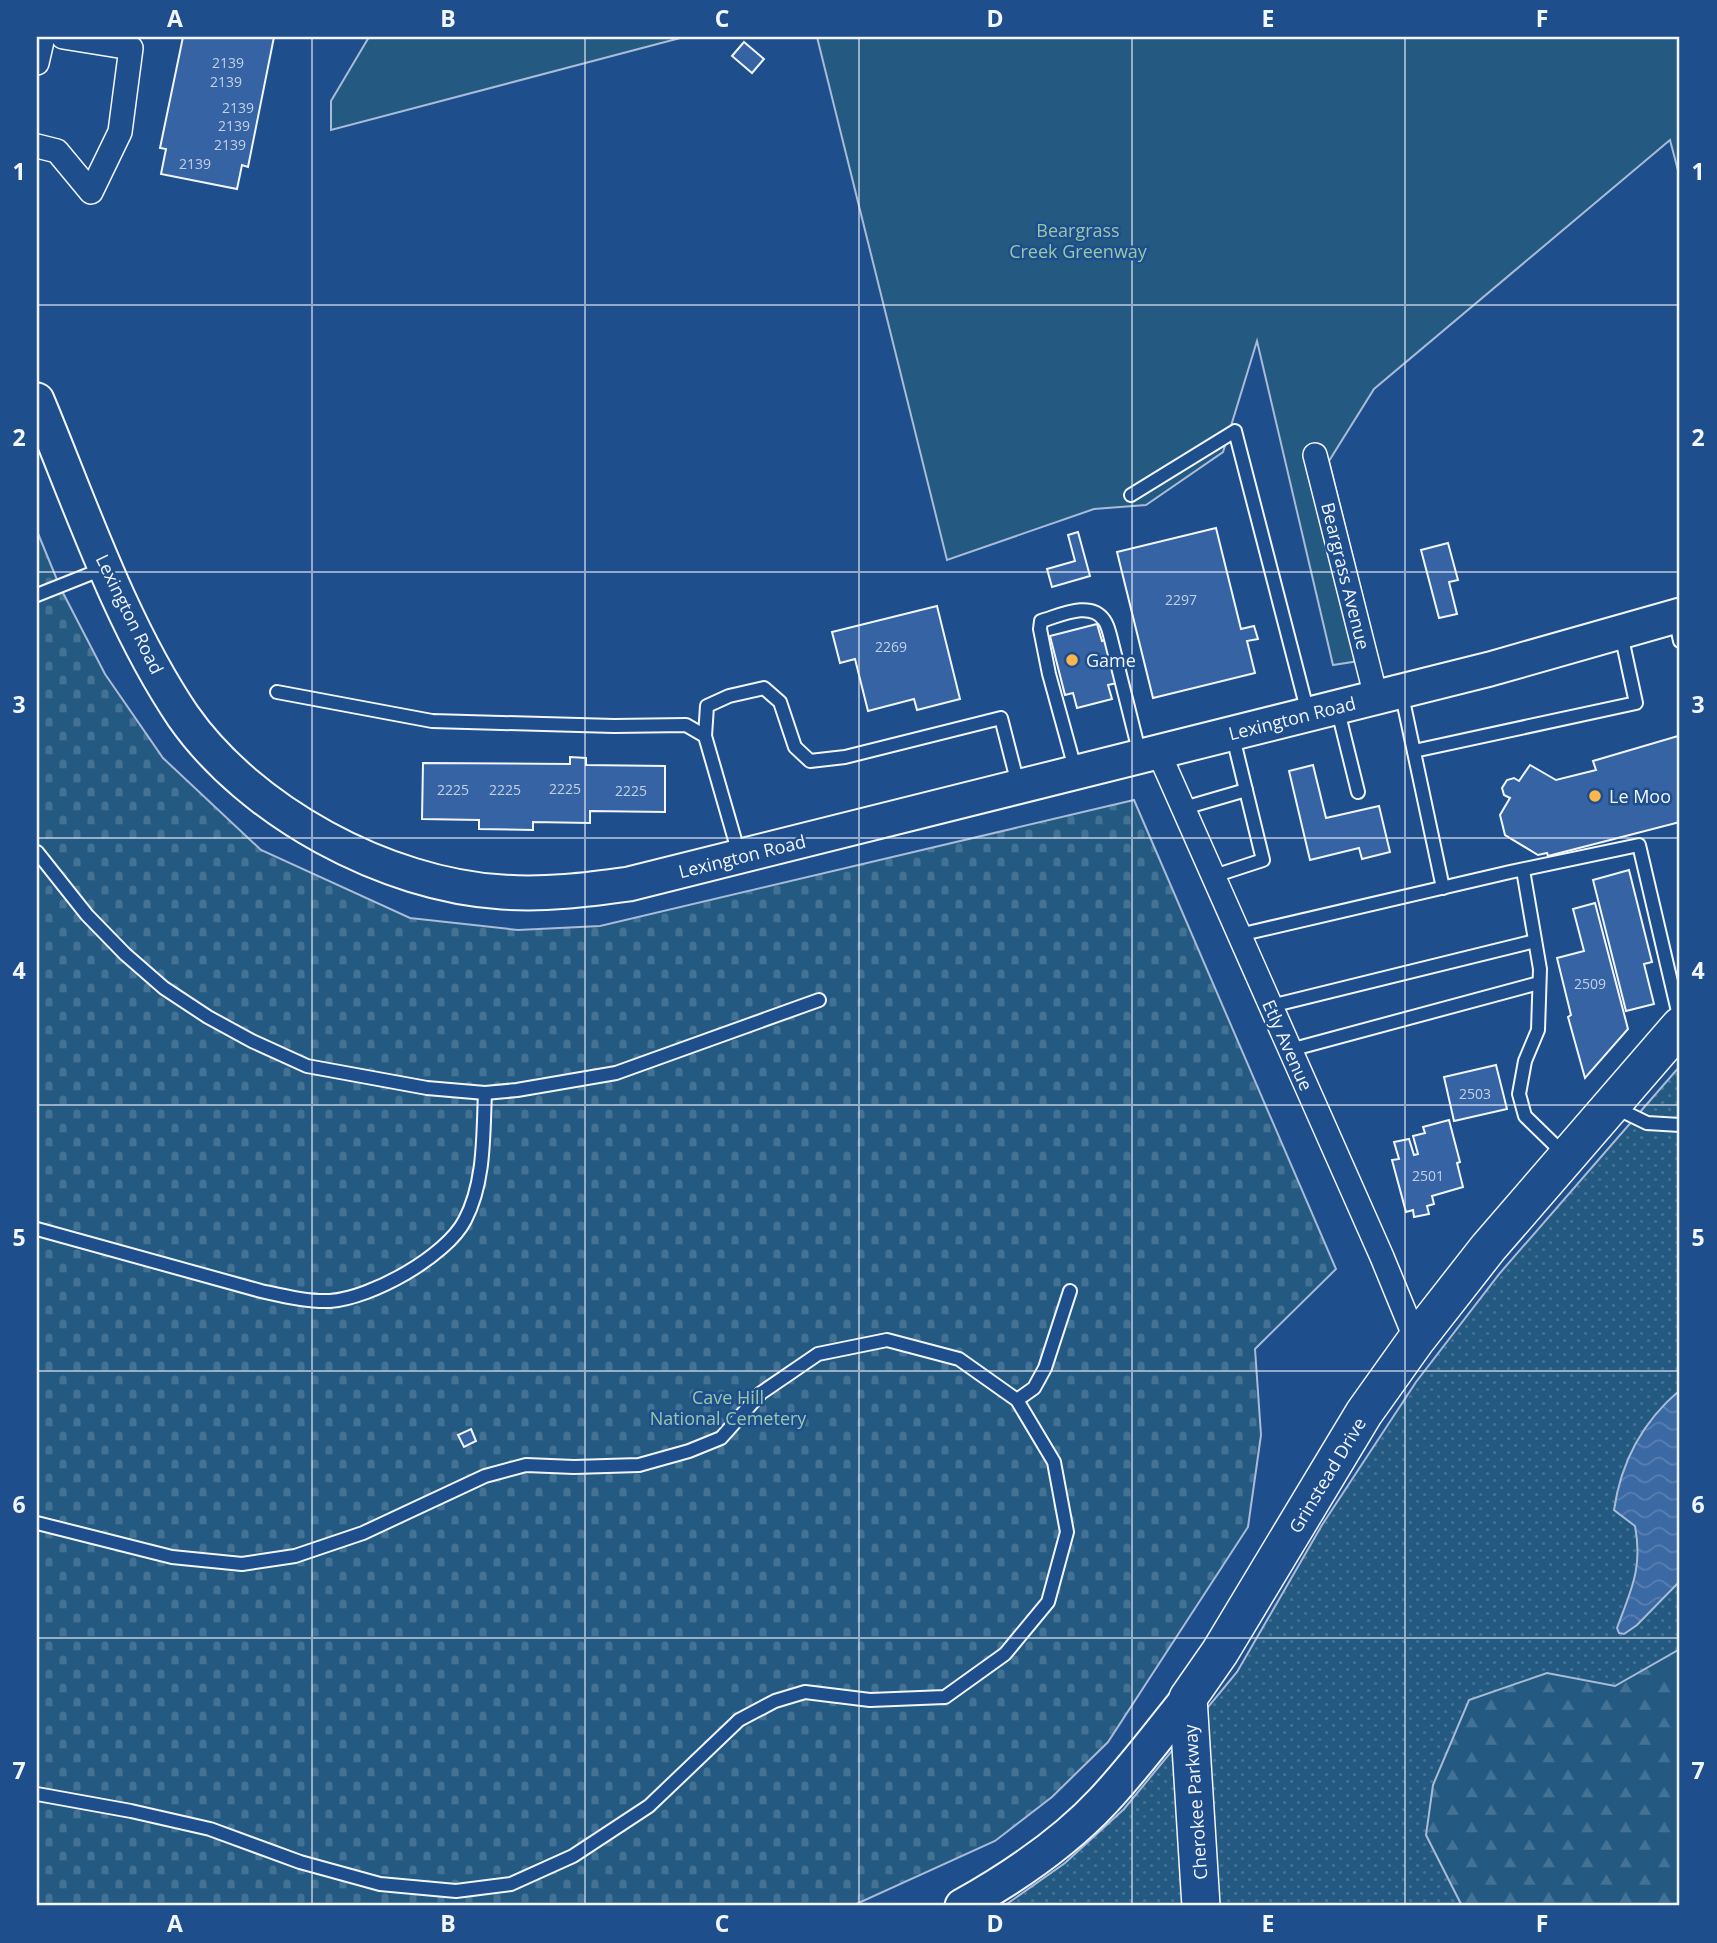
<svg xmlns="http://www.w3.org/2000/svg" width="1717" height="1943" font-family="'Open Sans',sans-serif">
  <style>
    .grass { fill: url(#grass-dots); stroke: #a8bbd7; stroke-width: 2 }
    .forest { fill: url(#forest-firs); stroke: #a8bbd7; stroke-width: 2 }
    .cemetery { fill: url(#cemetery-stones); stroke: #a8bbd7; stroke-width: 2 }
    .park { fill: #245a82; stroke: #a8bbd7; stroke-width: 2 }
    .water { fill: url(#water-waves); stroke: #a8bbd7; stroke-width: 2 }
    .building { fill: #3563a3; stroke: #f2f6ff; stroke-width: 2 }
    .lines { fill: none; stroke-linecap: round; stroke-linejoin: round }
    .service-casing { stroke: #f2f6ff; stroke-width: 16 }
    .minor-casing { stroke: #f2f6ff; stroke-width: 26 }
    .secondary-casing { stroke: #f2f6ff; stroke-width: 37 }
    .primary-casing { stroke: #f2f6ff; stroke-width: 40 }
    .service { stroke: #1f4e8c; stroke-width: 12 }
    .minor { stroke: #1f4e8c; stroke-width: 23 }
    .secondary { stroke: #1f4e8c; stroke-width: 33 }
    .primary { stroke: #1f4e8c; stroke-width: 37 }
    .grid { fill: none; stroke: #f2f6ff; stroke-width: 2; stroke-opacity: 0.55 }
    .poi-dot { fill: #ffb74d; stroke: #1f4e8c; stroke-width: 2.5 }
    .labels { text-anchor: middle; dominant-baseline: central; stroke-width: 5; stroke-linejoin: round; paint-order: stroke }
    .number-label { font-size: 14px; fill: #c3d1e8 }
    .park-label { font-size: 18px; fill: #97c8a6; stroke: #1f4e8c }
    .street-label { font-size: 18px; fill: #f2f6ff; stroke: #1f4e8c }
    .poi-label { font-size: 18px; fill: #f2f6ff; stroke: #1f4e8c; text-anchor: start }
    .neatline { fill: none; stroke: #f2f6ff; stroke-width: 2.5 }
    .grid-label { font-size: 23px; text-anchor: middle; font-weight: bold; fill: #f2f6ff }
  </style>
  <defs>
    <pattern id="grass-dots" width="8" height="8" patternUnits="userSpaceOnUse" patternTransform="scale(1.75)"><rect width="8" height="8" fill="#245a82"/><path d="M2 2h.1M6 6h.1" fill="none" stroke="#447295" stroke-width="1.8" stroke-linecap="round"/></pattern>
    <pattern id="forest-firs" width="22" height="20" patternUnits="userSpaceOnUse" patternTransform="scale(1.75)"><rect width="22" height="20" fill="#245a82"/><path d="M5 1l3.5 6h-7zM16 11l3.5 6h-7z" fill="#447295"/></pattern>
    <pattern id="cemetery-stones" width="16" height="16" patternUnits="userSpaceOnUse" patternTransform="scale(1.75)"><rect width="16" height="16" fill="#245a82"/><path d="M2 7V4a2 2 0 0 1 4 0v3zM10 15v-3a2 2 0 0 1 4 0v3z" fill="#447295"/></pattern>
    <pattern id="water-waves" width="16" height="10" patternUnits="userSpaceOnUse" patternTransform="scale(1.75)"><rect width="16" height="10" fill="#3b69a3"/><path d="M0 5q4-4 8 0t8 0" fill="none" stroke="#587fb1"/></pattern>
  </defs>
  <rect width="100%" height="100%" fill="#1f4e8c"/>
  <path class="grass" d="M1680 1066V1906H1004L1065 1863 1124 1809 1237 1672 1322 1525 1416 1382 1500 1273Z"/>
  <path class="forest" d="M1680 1649V1906H1462L1426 1835 1433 1785 1469 1700 1547 1673 1615 1686Z"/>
  <path class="cemetery" d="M37 531 60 587 105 674 163 758 261 850 410 918 518 930 600 926 1134 800 1336 1269 1255 1349 1261 1435 1248 1527 1108 1742 1052 1797 995 1841 852 1906H37Z"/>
  <g class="park">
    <path d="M369 37H684L331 130V101Z"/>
    <path d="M817 37H1680V178L1670 140 1374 389 1329 461 1378 658 1333 665 1257 341 1223 452 1146 505 1094 509 947 560Z"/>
  </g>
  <path class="water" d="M1680 1390V1581L1637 1625 1624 1634 1619 1633 1617 1628C1631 1590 1643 1568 1635 1526L1614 1510C1621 1461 1642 1422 1680 1390Z"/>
  <g class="building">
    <path d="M183 37H274L248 167 242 165 237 189 161 174 166 149 160 148Z"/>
    <path d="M744 42 764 59 752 73 732 56Z"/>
    <path d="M1216 528 1241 629 1254 626 1258 639 1247 641 1255 673 1153 698 1117 552Z"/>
    <path d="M1078 532 1090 576 1052 587 1047 569 1075 561 1068 535Z"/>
    <path d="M1448 543 1458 580 1449 582 1457 614 1439 618 1421 550Z"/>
    <path d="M937 606 960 699 917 710 914 699 868 711 855 659 840 663 832 632Z"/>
    <path d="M1097 624 1102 641 1106 640 1117 683 1108 685 1112 699 1077 708 1073 693 1065 695 1050 636Z"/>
    <path d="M1678 736 1680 744V822L1548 856 1547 853 1538 855 1505 835 1500 815 1510 798 1504 795 1502 788 1507 780 1514 778 1519 781 1530 765 1556 780 1596 770 1593 761Z"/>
    <path d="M570 757 586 758V765L665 766V812L590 811V823L533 822V830L479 829V820L422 819 423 763 570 764Z"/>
    <path d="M1313 765 1326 818 1379 806 1390 852 1362 859 1359 848 1310 860 1289 771Z"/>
    <path d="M1629 870 1652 962 1644 964 1654 1004 1626 1011 1593 880Z"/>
    <path d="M1595 903 1628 1029 1585 1078 1568 1017 1571 1015 1557 958 1584 951 1573 909Z"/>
    <path d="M1496 1065 1507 1109 1454 1121 1444 1077Z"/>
    <path d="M1449 1120 1460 1162 1457 1163 1463 1187 1432 1196 1434 1204 1427 1206 1429 1214 1414 1217 1413 1210 1406 1212 1392 1160 1399 1159 1394 1142 1409 1139 1414 1155 1418 1154 1413 1136 1425 1133 1423 1127Z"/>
    <path d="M471 1429 476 1441 464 1447 458 1435Z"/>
  </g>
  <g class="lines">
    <defs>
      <g id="service">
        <path d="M1131 495 1235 431 1308 713"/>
        <path d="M37 595 105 568"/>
        <path d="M1675 617 1680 641"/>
        <path d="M1401 691 1443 888"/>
        <path d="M277 692 432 721 614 726 686 725 705 736 739 854"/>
        <path d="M1337 707 1358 792"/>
        <path d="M705 736 707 706 729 696 764 688 780 702 795 747 810 761 845 757 1001 718 1018 784"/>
        <path d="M1414 751 1636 703 1621 634"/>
        <path d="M1076 772 1049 674 1040 629 1041 621C1059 616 1090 600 1104 620 1107 624 1109 631 1110 635L1140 755"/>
        <path d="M1184 808 1246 790"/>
        <path d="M37 852 87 915 125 954 164 988 208 1017 252 1041 307 1066 427 1088 485 1093 517 1090 616 1073 819 1000"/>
        <path d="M1523 870 1540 969 1538 1030 1525 1061 1519 1094 1525 1116 1565 1155"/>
        <path d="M1214 876 1263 860 1232 733"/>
        <path d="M1239 935 1510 872 1639 845 1680 1020"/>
        <path d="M1271 1006 1535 941"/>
        <path d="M1290 1050 1539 983"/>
        <path d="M1614 1107 1647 1123 1680 1125"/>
        <path d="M37 1229 261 1291C284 1296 308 1302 330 1301 371 1298 446 1257 465 1220 485 1182 483 1135 485 1093"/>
        <path d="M1017 1400 1034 1388 1045 1368 1070 1291"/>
        <path d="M37 1523 172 1557 242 1564 295 1556 363 1533 485 1476 526 1465 574 1467 639 1465 689 1451 721 1438 761 1393 818 1354 887 1340 959 1359 1017 1400 1054 1462 1067 1532 1048 1602 1005 1654 945 1697 870 1700 805 1692 775 1701 739 1720 649 1806 573 1856 511 1884 456 1891 380 1884 300 1862 210 1829 131 1811 37 1794"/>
      </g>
      <g id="minor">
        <path d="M37 63 43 37"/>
        <path d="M37 146 57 151 91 192 120 132 131 48 63 37"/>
        <path d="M1315 455 1376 697"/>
        <path d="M1158 751 1382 1257 1416 1340"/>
      </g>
      <g id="secondary">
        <path d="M37 400C80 503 120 623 183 716 250 812 386 885 502 892 545 895 586 890 629 884L1490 669 1680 615"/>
        <path d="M962 1906C1012 1878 1063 1844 1103 1801 1133 1769 1160 1733 1188 1698"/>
      </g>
      <path id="primary" d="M1201 1906 1188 1698 1220 1652 1364 1413 1416 1340 1488 1248 1680 1026"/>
    </defs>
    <use href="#service" class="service-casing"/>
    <use href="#minor" class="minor-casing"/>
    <use href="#secondary" class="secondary-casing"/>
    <use href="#primary" class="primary-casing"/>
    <use href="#service" class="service"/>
    <use href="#minor" class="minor"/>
    <use href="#secondary" class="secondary"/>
    <use href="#primary" class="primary"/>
  </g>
  <path class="grid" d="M312 37V1906M585 37V1906M859 37V1906M1132 37V1906M1405 37V1906M37 305H1680M37 572H1680M37 838H1680M37 1105H1680M37 1371H1680M37 1638H1680"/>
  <g class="poi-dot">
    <circle cx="1072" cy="660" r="7"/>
    <circle cx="1595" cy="796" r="7"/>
  </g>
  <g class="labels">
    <g class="number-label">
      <text x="228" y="62">2139</text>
      <text x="226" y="81">2139</text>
      <text x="238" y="107">2139</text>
      <text x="234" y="125">2139</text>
      <text x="230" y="144">2139</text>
      <text x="195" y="163">2139</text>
      <text x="1181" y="599">2297</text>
      <text x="891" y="646">2269</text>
      <text x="565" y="788">2225</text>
      <text x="453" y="789">2225</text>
      <text x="505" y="789">2225</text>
      <text x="631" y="790">2225</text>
      <text x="1590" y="983">2509</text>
      <text x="1475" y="1093">2503</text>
      <text x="1428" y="1175">2501</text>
    </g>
    <g class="park-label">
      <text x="1078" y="230">Beargrass<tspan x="1078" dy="21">Creek Greenway</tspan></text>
      <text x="728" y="1397">Cave Hill<tspan x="728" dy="21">National Cemetery</tspan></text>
    </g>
    <g class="street-label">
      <text transform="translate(1346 576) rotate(76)">Beargrass Avenue</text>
      <text transform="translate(130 614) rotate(64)">Lexington Road</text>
      <text transform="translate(1292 718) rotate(-14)">Lexington Road</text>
      <text transform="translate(742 856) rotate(-14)">Lexington Road</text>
      <text transform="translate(1288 1045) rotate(66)">Etly Avenue</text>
      <text transform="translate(1327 1475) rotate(-59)">Grinstead Drive</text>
      <text transform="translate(1195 1802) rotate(-94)">Cherokee Parkway</text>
    </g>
    <g class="poi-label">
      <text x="1086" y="660">Game</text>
      <text x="1609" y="796">Le Moo</text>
    </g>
  </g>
  <rect width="1717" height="1943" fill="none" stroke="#1f4e8c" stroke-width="77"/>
  <rect x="38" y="38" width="1640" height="1866" class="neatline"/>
  <g class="grid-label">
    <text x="175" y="27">A</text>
    <text x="448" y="27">B</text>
    <text x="722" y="27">C</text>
    <text x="995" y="27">D</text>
    <text x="1268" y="27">E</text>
    <text x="1542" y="27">F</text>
    <text x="19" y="180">1</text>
    <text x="1698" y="180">1</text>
    <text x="19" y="446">2</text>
    <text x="1698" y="446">2</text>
    <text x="19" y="713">3</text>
    <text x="1698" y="713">3</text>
    <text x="19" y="979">4</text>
    <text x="1698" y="979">4</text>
    <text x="19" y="1246">5</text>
    <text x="1698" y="1246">5</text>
    <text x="19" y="1513">6</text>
    <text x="1698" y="1513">6</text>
    <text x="19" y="1779">7</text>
    <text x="1698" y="1779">7</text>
    <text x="175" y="1932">A</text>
    <text x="448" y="1932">B</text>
    <text x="722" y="1932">C</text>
    <text x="995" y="1932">D</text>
    <text x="1268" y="1932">E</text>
    <text x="1542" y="1932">F</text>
  </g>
</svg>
